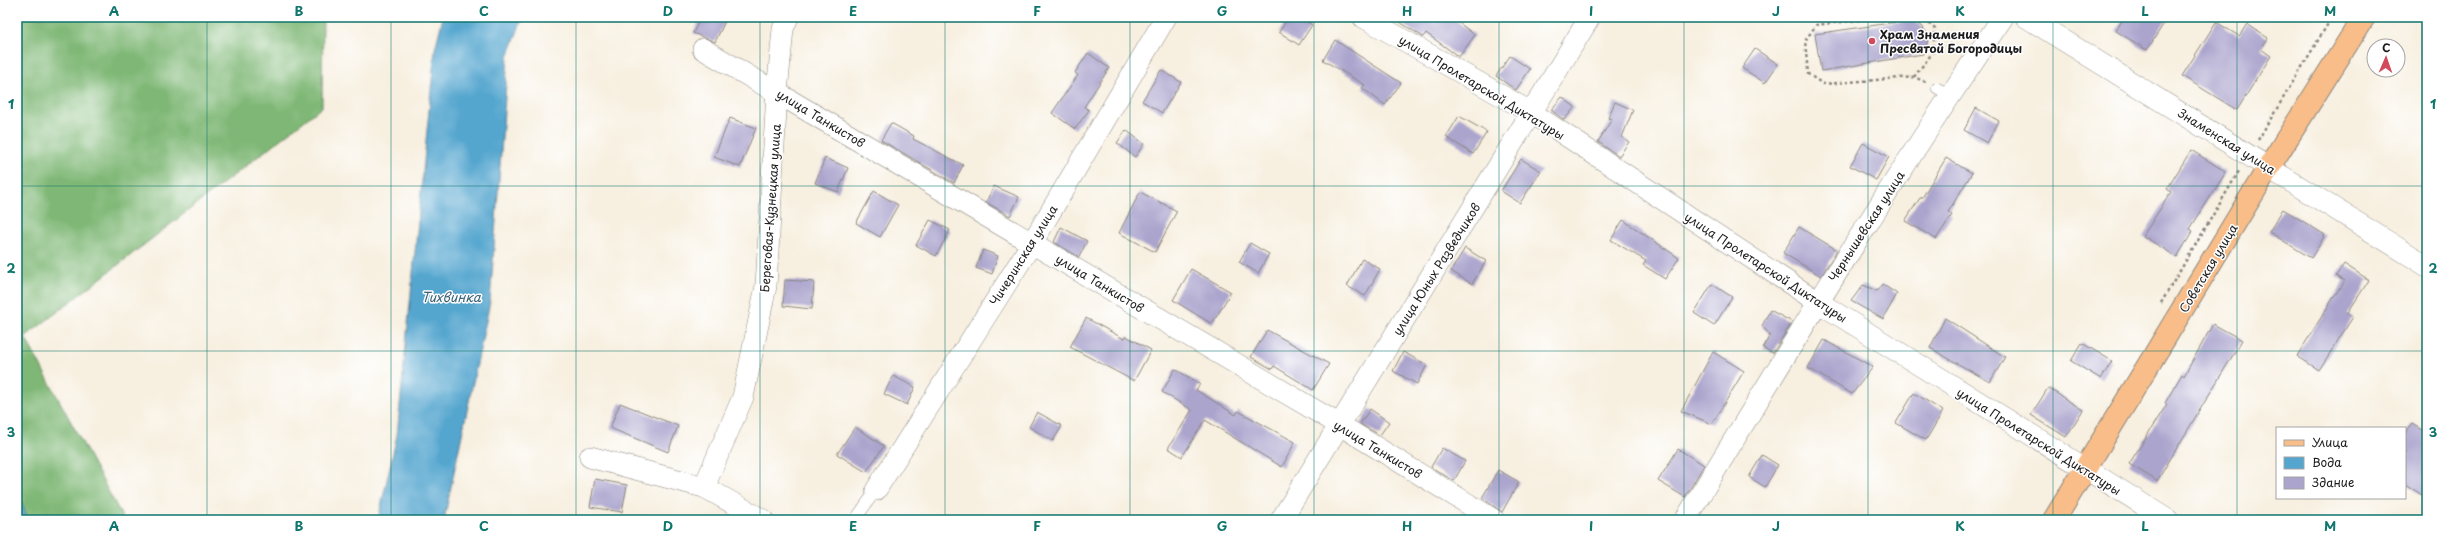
<svg xmlns="http://www.w3.org/2000/svg" width="2444" height="537" font-family="'Playpen Sans',sans-serif">
  <style>
    .forest { fill: #7fb876; stroke: #4e6a49 }
    .water { fill: #54a6cf; stroke: #386176 }
    .building { fill: #aba4cd }
    .lines { fill: none; stroke-linecap: round; stroke-linejoin: round }
    .service-casing { stroke: #8a867e; stroke-width: 12 }
    .minor-casing { stroke: #8a867e; stroke-width: 22 }
    .primary-casing { stroke: #8a867e; stroke-width: 24 }
    .path { stroke: #8a867e; stroke-width: 2.5; stroke-dasharray: 3 3; stroke-linecap: butt }
    .service { stroke: #fff; stroke-width: 11 }
    .minor { stroke: #fff; stroke-width: 21 }
    .primary { stroke: #f8bd88; stroke-width: 22 }
    .grid { fill: none; stroke: #0f766e; stroke-width: 1; stroke-opacity: 0.55 }
    .poi-dot { fill: #d1495b; stroke: #fff; stroke-width: 1.5 }
    .labels { text-anchor: middle; dominant-baseline: central; stroke-width: 3; stroke-linejoin: round; paint-order: stroke }
    .poi-label { font-size: 12px; font-weight: bold; fill: #1c1c1c; stroke: #fff; text-anchor: start }
    .street-label { font-size: 12px; fill: #1c1c1c; stroke: #fff }
    .water-label { font-size: 13px; font-style: italic; fill: #386176; stroke: #fff }
    .neatline { fill: none; stroke: #0f766e; stroke-width: 1.5 }
    .grid-label { font-size: 13px; text-anchor: middle; font-weight: bold; fill: #0f766e }
  </style>
  <rect width="100%" height="100%" fill="#fff"/>
  <filter id="ink" filterUnits="userSpaceOnUse"><feTurbulence type="fractalNoise" baseFrequency=".025" numOctaves="2"/><feDisplacementMap in="SourceGraphic" scale="8" xChannelSelector="R" yChannelSelector="G"/><feConvolveMatrix kernelMatrix="1 2 1 2 8 2 1 2 1" color-interpolation-filters="sRGB"/></filter>
  <filter id="wash" filterUnits="userSpaceOnUse"><feTurbulence type="fractalNoise" baseFrequency=".012" numOctaves="4" result="noise"/><feDisplacementMap in="SourceGraphic" scale="16" xChannelSelector="R" yChannelSelector="G"/><feGaussianBlur stdDeviation="0.9" result="paint"/><feColorMatrix in="noise" values="0 0 0 0 0 0 0 0 0 0 0 0 0 0 0 0 0 1.4 0 .05"/><feComposite in="paint" operator="in"/></filter>
  <g filter="url(#wash)">
    <rect width="100%" height="100%" fill="#f7efdf"/>
    <path class="forest" d="M25 17H323L322 107 25 337 124 520H28L17 489V24Z"/>
    <g class="water">
      <path d="M443 17H523L508 57 490 302 444 520H378L397 435 435 49Z"/>
      <path d="M17 489 28 520H17Z"/>
    </g>
    <g id="blocks">
      <g class="building">
        <path d="M701 17H727L715 42 693 33Z"/>
        <path d="M1289 17H1300L1312 25 1299 45 1279 32Z"/>
        <path d="M1392 17H1451L1475 35 1459 57 1426 33 1423 37Z"/>
        <path d="M2124 17H2168L2147 50 2116 31Z"/>
        <path d="M1911 20 1922 26 1928 36 1927 45 1923 54 1821 71 1815 34Z"/>
        <path d="M2216 22 2239 36 2247 24 2268 38 2261 49 2271 56 2237 110 2182 76Z"/>
        <path d="M1335 40 1401 83 1385 105 1362 88 1365 85 1323 60Z"/>
        <path d="M1755 49 1778 64 1765 83 1742 68Z"/>
        <path d="M1088 53 1109 68 1084 107 1089 110 1075 129 1052 113 1078 75 1075 73Z"/>
        <path d="M1510 56 1530 69 1516 90 1496 76Z"/>
        <path d="M1161 70 1181 82 1162 113 1142 101Z"/>
        <path d="M1562 97 1575 107 1564 120 1551 110Z"/>
        <path d="M1615 102 1633 110 1622 137 1629 142 1619 156 1598 142 1612 119 1608 118Z"/>
        <path d="M1976 108 1999 121 1987 143 1964 130Z"/>
        <path d="M1459 116 1487 132 1473 154 1446 137Z"/>
        <path d="M730 118 756 128 740 167 714 157Z"/>
        <path d="M891 123 914 136 913 139 963 165 954 183 881 140Z"/>
        <path d="M1126 130 1144 144 1135 157 1117 143Z"/>
        <path d="M1863 143 1889 157 1876 180 1850 166Z"/>
        <path d="M2191 150 2226 172 2190 229 2193 231 2177 257 2143 236 2171 192 2167 189Z"/>
        <path d="M825 158 848 168 838 192 815 183Z"/>
        <path d="M1946 158 1972 173 1948 212 1952 215 1936 239 1905 221 1920 198H1922Z"/>
        <path d="M1521 159 1541 171 1520 203 1501 191Z"/>
        <path d="M994 186 1019 197 1010 216 986 202Z"/>
        <path d="M874 191 898 205 880 237 856 223Z"/>
        <path d="M1140 192 1177 211 1155 252 1119 233Z"/>
        <path d="M2283 209 2325 235 2311 258 2269 232Z"/>
        <path d="M930 220 950 230 936 256 916 245Z"/>
        <path d="M1623 220 1679 258 1665 279 1643 265 1646 261 1611 240Z"/>
        <path d="M1061 227 1087 241 1079 257 1054 242Z"/>
        <path d="M1799 227 1837 250 1821 276 1783 253Z"/>
        <path d="M1250 243 1269 254 1258 273 1239 262Z"/>
        <path d="M1465 248 1486 261 1472 284 1451 271Z"/>
        <path d="M983 250 998 256 992 274 976 268Z"/>
        <path d="M1362 259 1380 269 1365 296 1347 286Z"/>
        <path d="M2344 264 2369 280 2347 314 2353 317 2319 370 2297 356 2344 281 2336 276Z"/>
        <path d="M1191 269 1231 292 1212 324 1173 300Z"/>
        <path d="M785 280 814 282 812 309 783 306Z"/>
        <path d="M1712 284 1732 297 1714 326 1694 313Z"/>
        <path d="M1882 284 1897 294 1883 319 1851 301 1863 285 1877 291Z"/>
        <path d="M1770 310 1792 322 1773 353 1763 348 1770 335 1762 326Z"/>
        <path d="M1086 318 1124 339 1126 336 1151 350 1134 381 1070 347Z"/>
        <path d="M1945 318 2005 357 1990 382 1930 348Z"/>
        <path d="M2213 324 2242 340 2157 481 2129 464 2167 404 2165 403 2182 374 2184 376Z"/>
        <path d="M1267 330 1329 364 1313 390 1274 366 1272 369 1251 357Z"/>
        <path d="M1824 340 1873 367 1852 394 1808 368Z"/>
        <path d="M2082 343 2112 361 2101 379 2071 361Z"/>
        <path d="M1403 352 1427 365 1417 384 1393 371Z"/>
        <path d="M1713 352 1744 371 1712 424 1681 411Z"/>
        <path d="M1175 369 1200 384 1196 390 1236 415 1238 411 1295 442 1282 467 1205 420 1182 457 1168 448 1192 410 1162 392Z"/>
        <path d="M893 376 915 387 907 405 884 394Z"/>
        <path d="M2048 388 2083 410 2066 437 2031 415Z"/>
        <path d="M1914 393 1943 411 1926 440 1896 423Z"/>
        <path d="M620 403 678 426 668 452 610 428Z"/>
        <path d="M1370 409 1389 422 1380 435 1360 424Z"/>
        <path d="M1037 412 1062 426 1053 441 1029 427Z"/>
        <path d="M2412 424 2427 433V487L2422 495 2405 484V435Z"/>
        <path d="M855 427 884 446 866 472 837 454Z"/>
        <path d="M1442 448 1465 461 1454 481 1431 467Z"/>
        <path d="M1678 449 1704 465 1685 497 1658 481Z"/>
        <path d="M1762 455 1778 465 1765 487 1749 477Z"/>
        <path d="M1498 470 1519 482 1502 512 1482 498Z"/>
        <path d="M595 479 627 485 622 512 590 507Z"/>
      </g>
    </g>
  </g>
  <g filter="url(#ink)">
    <use href="#blocks" fill-opacity="0" stroke="#8a867e" stroke-width="1"/>
    <g class="lines">
      <defs>
        <g id="service">
          <path d="M1937 88 1950 95"/>
          <path d="M855 520 876 490"/>
        </g>
        <g id="minor">
          <path d="M1363 17 1532 113 1818 302 2168 520"/>
          <path d="M2026 17 2427 266"/>
          <path d="M703 49 1340 425 1494 520"/>
          <path d="M590 457 704 487 763 520"/>
          <path d="M704 487 743 397 766 286 777 92 783 29 788 17"/>
          <path d="M876 490 1032 243 1166 17"/>
          <path d="M1281 520 1590 17"/>
          <path d="M1685 520C1788 351 1891 181 2003 17"/>
        </g>
        <path id="primary" d="M2054 520 2269 167 2364 17"/>
      </defs>
      <use href="#service" class="service-casing"/>
      <use href="#minor" class="minor-casing"/>
      <use href="#primary" class="primary-casing"/>
      <g class="path">
        <path d="M1884 17 1816 25 1805 41 1808 74 1823 84 1914 77 1926 82"/>
        <path d="M1914 77 1933 52 1935 29 1921 17"/>
        <path d="M2258 140 2332 17"/>
        <path d="M2161 303 2239 171"/>
        <path d="M2031 520 2034 515"/>
      </g>
      <use href="#service" class="service"/>
      <use href="#minor" class="minor"/>
      <use href="#primary" class="primary"/>
    </g>
  </g>
  <path class="grid" d="M207 17V520M391 17V520M576 17V520M760 17V520M945 17V520M1130 17V520M1314 17V520M1499 17V520M1684 17V520M1868 17V520M2053 17V520M2237 17V520M17 186H2427M17 351H2427"/>
  <circle class="poi-dot" cx="1872" cy="41" r="4"/>
  <g class="labels">
    <g class="poi-label">
      <text x="1880" y="34">Храм Знамения<tspan x="1880" dy="14">Пресвятой Богородицы</tspan></text>
    </g>
    <g class="street-label">
      <text transform="translate(1482 87) rotate(31)">улица Пролетарской Диктатуры</text>
      <text transform="translate(821 118) rotate(31)">улица Танкистов</text>
      <text transform="translate(2227 141) rotate(32)">Знаменская улица</text>
      <text transform="translate(770 208) rotate(-86)">Береговая-Кузнецкая улица</text>
      <text transform="translate(1866 226) rotate(-57)">Чернышевская улица</text>
      <text transform="translate(1023 255) rotate(-58)">Чичеринская улица</text>
      <text transform="translate(1766 267) rotate(33)">улица Пролетарской Диктатуры</text>
      <text transform="translate(2208 268) rotate(-59)">Советская улица</text>
      <text transform="translate(1436 269) rotate(-58)">улица Юных Разведчиков</text>
      <text transform="translate(1100 283) rotate(31)">улица Танкистов</text>
      <text transform="translate(2039 441) rotate(32)">улица Пролетарской Диктатуры</text>
      <text transform="translate(1378 449) rotate(31)">улица Танкистов</text>
    </g>
    <g class="water-label">
      <text x="451" y="296">Тихвинка</text>
    </g>
  </g>
  <rect width="2444" height="537" fill="none" stroke="#fff" stroke-width="44"/>
  <rect x="2276" y="427" width="130" height="72" fill="#ffffff" stroke="#a4a4a4"/>
  <rect x="2284" y="440" width="20" height="6" fill="#f8bd88" stroke="#a4a4a4"/>
  <text x="2312" y="447" font-size="12" fill="#1c1c1c">Улица</text>
  <rect x="2284" y="457" width="20" height="12" fill="#54a6cf" stroke="#a4a4a4"/>
  <text x="2312" y="467" font-size="12" fill="#1c1c1c">Вода</text>
  <rect x="2284" y="477" width="20" height="12" fill="#aba4cd" stroke="#a4a4a4"/>
  <text x="2312" y="487" font-size="12" fill="#1c1c1c">Здание</text>
  <g transform="translate(2386 58) rotate(2)"><circle r="19" fill="#ffffff" stroke="#a4a4a4"/>
  <path d="M0-3L7 15L0 10L-7 15Z" fill="#d1495b"/>
  <text y="-6" font-size="11" font-weight="bold" text-anchor="middle" fill="#1c1c1c">С</text>
  </g>
  <rect x="22" y="22" width="2400" height="493" class="neatline"/>
  <g class="grid-label">
    <text x="114" y="16">A</text>
    <text x="299" y="16">B</text>
    <text x="484" y="16">C</text>
    <text x="668" y="16">D</text>
    <text x="853" y="16">E</text>
    <text x="1037" y="16">F</text>
    <text x="1222" y="16">G</text>
    <text x="1407" y="16">H</text>
    <text x="1591" y="16">I</text>
    <text x="1776" y="16">J</text>
    <text x="1960" y="16">K</text>
    <text x="2145" y="16">L</text>
    <text x="2330" y="16">M</text>
    <text x="11" y="109">1</text>
    <text x="2433" y="109">1</text>
    <text x="11" y="273">2</text>
    <text x="2433" y="273">2</text>
    <text x="11" y="437">3</text>
    <text x="2433" y="437">3</text>
    <text x="114" y="531">A</text>
    <text x="299" y="531">B</text>
    <text x="484" y="531">C</text>
    <text x="668" y="531">D</text>
    <text x="853" y="531">E</text>
    <text x="1037" y="531">F</text>
    <text x="1222" y="531">G</text>
    <text x="1407" y="531">H</text>
    <text x="1591" y="531">I</text>
    <text x="1776" y="531">J</text>
    <text x="1960" y="531">K</text>
    <text x="2145" y="531">L</text>
    <text x="2330" y="531">M</text>
  </g>
</svg>
